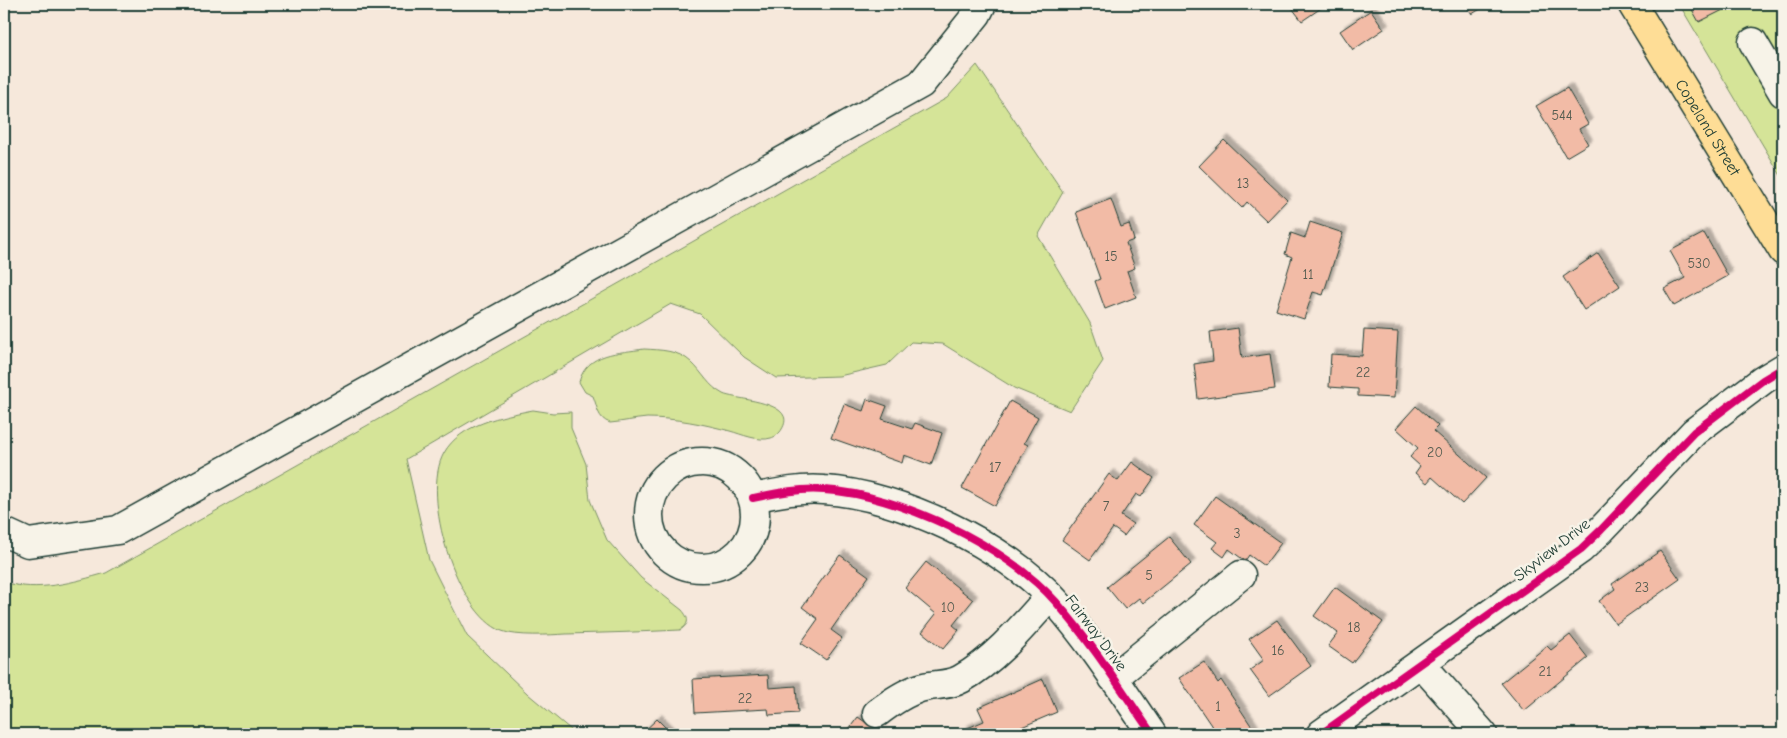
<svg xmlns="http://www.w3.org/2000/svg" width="1787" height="738" font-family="'Comic Neue',sans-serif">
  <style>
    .green { fill: #d5e498; stroke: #7a9066 }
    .building { fill: #f2bba6; stroke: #1f3d34; filter: url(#shadow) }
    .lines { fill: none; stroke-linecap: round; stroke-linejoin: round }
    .minor-casing { stroke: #1f3d34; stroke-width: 31 }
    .major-casing { stroke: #1f3d34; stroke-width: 31 }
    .minor { stroke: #f7f3e8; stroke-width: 28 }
    .major { stroke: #fedd96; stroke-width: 28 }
    .cycleway-casing { stroke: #f7f3e8; stroke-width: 11 }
    .cycleway { stroke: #d6006c; stroke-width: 8 }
    .labels { text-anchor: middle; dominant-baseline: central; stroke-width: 5; stroke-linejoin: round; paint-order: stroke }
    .number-label { font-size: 14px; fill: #545c50 }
    .street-label { font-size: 16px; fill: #1f3d34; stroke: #f7f3e8 }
  </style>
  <defs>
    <filter id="shadow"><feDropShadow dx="4.5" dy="-4.5" stdDeviation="1" flood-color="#0004"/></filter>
  </defs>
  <rect width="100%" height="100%" fill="#f6e8db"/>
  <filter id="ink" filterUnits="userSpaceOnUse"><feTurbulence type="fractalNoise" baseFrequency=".02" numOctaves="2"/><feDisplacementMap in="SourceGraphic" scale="10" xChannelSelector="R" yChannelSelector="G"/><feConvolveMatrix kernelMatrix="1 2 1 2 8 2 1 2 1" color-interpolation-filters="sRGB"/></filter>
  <g filter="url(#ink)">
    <g class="green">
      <path d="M1679 4H1783V179Z"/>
      <path d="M977 65 1063 192 1038 236 1090 323 1103 361 1070 411 1014 388 943 344 911 342 887 365 839 376 776 378 744 357 700 314 671 304 406 459 429 560 467 636 528 694 576 734H4V582C37 593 74 582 106 573L947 98Z"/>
      <path d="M644 349C661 350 678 350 691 362 703 373 708 386 723 394 735 400 799 401 782 429 780 433 775 437 771 438 759 442 741 434 730 431 704 424 675 418 647 418 635 419 622 422 610 423 597 418 598 408 593 396L585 392 579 382C587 352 619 353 644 349Z"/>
      <path d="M533 410 553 413 571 412V428L586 464 590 500 607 540 641 578 682 610C689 618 690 624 680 630 642 632 604 633 566 634 550 635 516 637 502 631 457 614 420 495 444 453 460 424 502 416 533 410Z"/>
    </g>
    <g class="building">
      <path d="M1289 4H1327L1302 21Z"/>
      <path d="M1465 4H1489L1472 14Z"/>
      <path d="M1689 4H1735L1699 22Z"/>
      <path d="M1371 10 1384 29 1353 50 1340 31Z"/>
      <path d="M1567 88 1588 124 1579 129 1588 144 1566 157 1536 106Z"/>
      <path d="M1224 140 1287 200 1267 221 1247 202 1242 208 1199 166Z"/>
      <path d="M1111 199 1121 227 1129 224 1134 240 1126 243 1135 268 1127 271 1136 297 1105 309 1095 281 1100 279 1076 212Z"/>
      <path d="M1310 222 1343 233 1323 295 1313 292 1304 319 1276 310 1292 257 1285 254 1291 233 1305 238Z"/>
      <path d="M1704 233 1728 276 1674 306 1664 289 1685 278 1670 251Z"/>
      <path d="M1598 253 1620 286 1584 310 1563 277Z"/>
      <path d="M1238 328 1242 358 1270 354 1275 389 1198 399 1194 364 1213 361 1210 332Z"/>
      <path d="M1364 330 1398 332 1394 398 1358 396V389L1329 387 1331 354 1362 356Z"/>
      <path d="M867 399 887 406 882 419 912 429 915 423 942 433 931 465 904 455 902 463 831 438 844 404 863 411Z"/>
      <path d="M1010 401 1038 417 1024 443 1028 445 995 506 962 488Z"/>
      <path d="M1416 406 1438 426 1433 431 1486 478 1462 504 1432 477 1427 483 1415 473 1420 466 1410 457 1418 448 1396 428Z"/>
      <path d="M1132 462 1154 478 1141 497 1136 494 1121 516 1133 524 1124 536 1113 528 1090 560 1062 540 1109 474 1118 481Z"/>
      <path d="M1215 496 1281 543 1264 566 1249 555 1245 561 1229 549 1224 557 1212 548 1217 542 1194 525Z"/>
      <path d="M1169 537 1191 564 1143 603 1139 598 1125 609 1107 587Z"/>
      <path d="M1660 551 1680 579 1616 624 1599 601 1615 589 1612 584Z"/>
      <path d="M840 555 869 576 831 630 842 638 826 660 801 643 818 619 802 607Z"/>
      <path d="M926 562 973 600 953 625 959 630 943 649 922 632 936 614 905 588Z"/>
      <path d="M1335 587 1383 622 1352 663 1328 646 1338 633 1314 616Z"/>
      <path d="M1277 620 1311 666 1269 696 1250 670 1264 660 1249 639Z"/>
      <path d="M1570 635 1588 658 1524 711 1501 683 1547 646 1551 650Z"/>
      <path d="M1204 662 1218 683 1221 680 1254 730 1248 734H1217L1179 678Z"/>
      <path d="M768 675 769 688 796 686 798 713 769 715 768 709 695 713 693 679Z"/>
      <path d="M1043 679 1057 712 1005 734H965L963 730 984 721 978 708Z"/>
      <path d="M858 717 882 734H845Z"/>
      <path d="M657 719 672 734H641Z"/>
    </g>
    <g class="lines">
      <defs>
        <g id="minor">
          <path d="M1753 42 1783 93"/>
          <circle cx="702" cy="515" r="53"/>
          <path d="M753 498C777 493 800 488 824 490 898 494 1007 546 1056 602 1092 643 1121 689 1152 734"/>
          <path d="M4 532 28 543 118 530 921 84 977 14 982 4"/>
          <path d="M1421 664 1483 734"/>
          <path d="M1113 678 1241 575"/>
          <path d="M877 713C890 703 904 693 920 688 932 684 949 686 961 679 995 660 1024 625 1050 596"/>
          <path d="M1321 734 1581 549 1601 530 1694 432 1763 380 1783 368"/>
        </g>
        <g id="major">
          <path id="s1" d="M1632 4 1783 251"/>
        </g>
      </defs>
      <use href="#minor" class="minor-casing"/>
      <use href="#major" class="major-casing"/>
      <use href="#minor" class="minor"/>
      <use href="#major" class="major"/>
      <defs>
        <g id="cycleway">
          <path d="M753 498C777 493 800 488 824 490 898 494 1007 546 1056 602 1092 643 1121 689 1152 734"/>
          <path d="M1321 734 1581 549 1601 530 1694 432 1763 380 1783 368"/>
        </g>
      </defs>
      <use href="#cycleway" class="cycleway-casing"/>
      <use href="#cycleway" class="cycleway"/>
    </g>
  </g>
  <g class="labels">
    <g class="number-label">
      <text x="1562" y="115">544</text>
      <text x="1243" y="183">13</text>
      <text x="1111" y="256">15</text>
      <text x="1699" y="263">530</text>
      <text x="1308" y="274">11</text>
      <text x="1363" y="372">22</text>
      <text x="1435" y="452">20</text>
      <text x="995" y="467">17</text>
      <text x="1106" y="506">7</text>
      <text x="1237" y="533">3</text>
      <text x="1149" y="575">5</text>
      <text x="1642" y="587">23</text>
      <text x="948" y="607">10</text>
      <text x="1354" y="627">18</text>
      <text x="1278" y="650">16</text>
      <text x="1545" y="671">21</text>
      <text x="745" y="698">22</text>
      <text x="1218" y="706">1</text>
    </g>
    <g class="street-label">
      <text stroke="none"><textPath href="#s1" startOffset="145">Copeland Street</textPath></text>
      <text transform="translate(1552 550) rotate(-38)">Skyview Drive</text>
      <text transform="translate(1096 633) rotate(53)">Fairway Drive</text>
    </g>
  </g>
  <rect width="1787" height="738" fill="none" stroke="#f7f3e8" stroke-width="20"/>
  <rect x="10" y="10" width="1767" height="718" fill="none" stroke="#1f3d34" stroke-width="2" filter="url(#ink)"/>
</svg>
